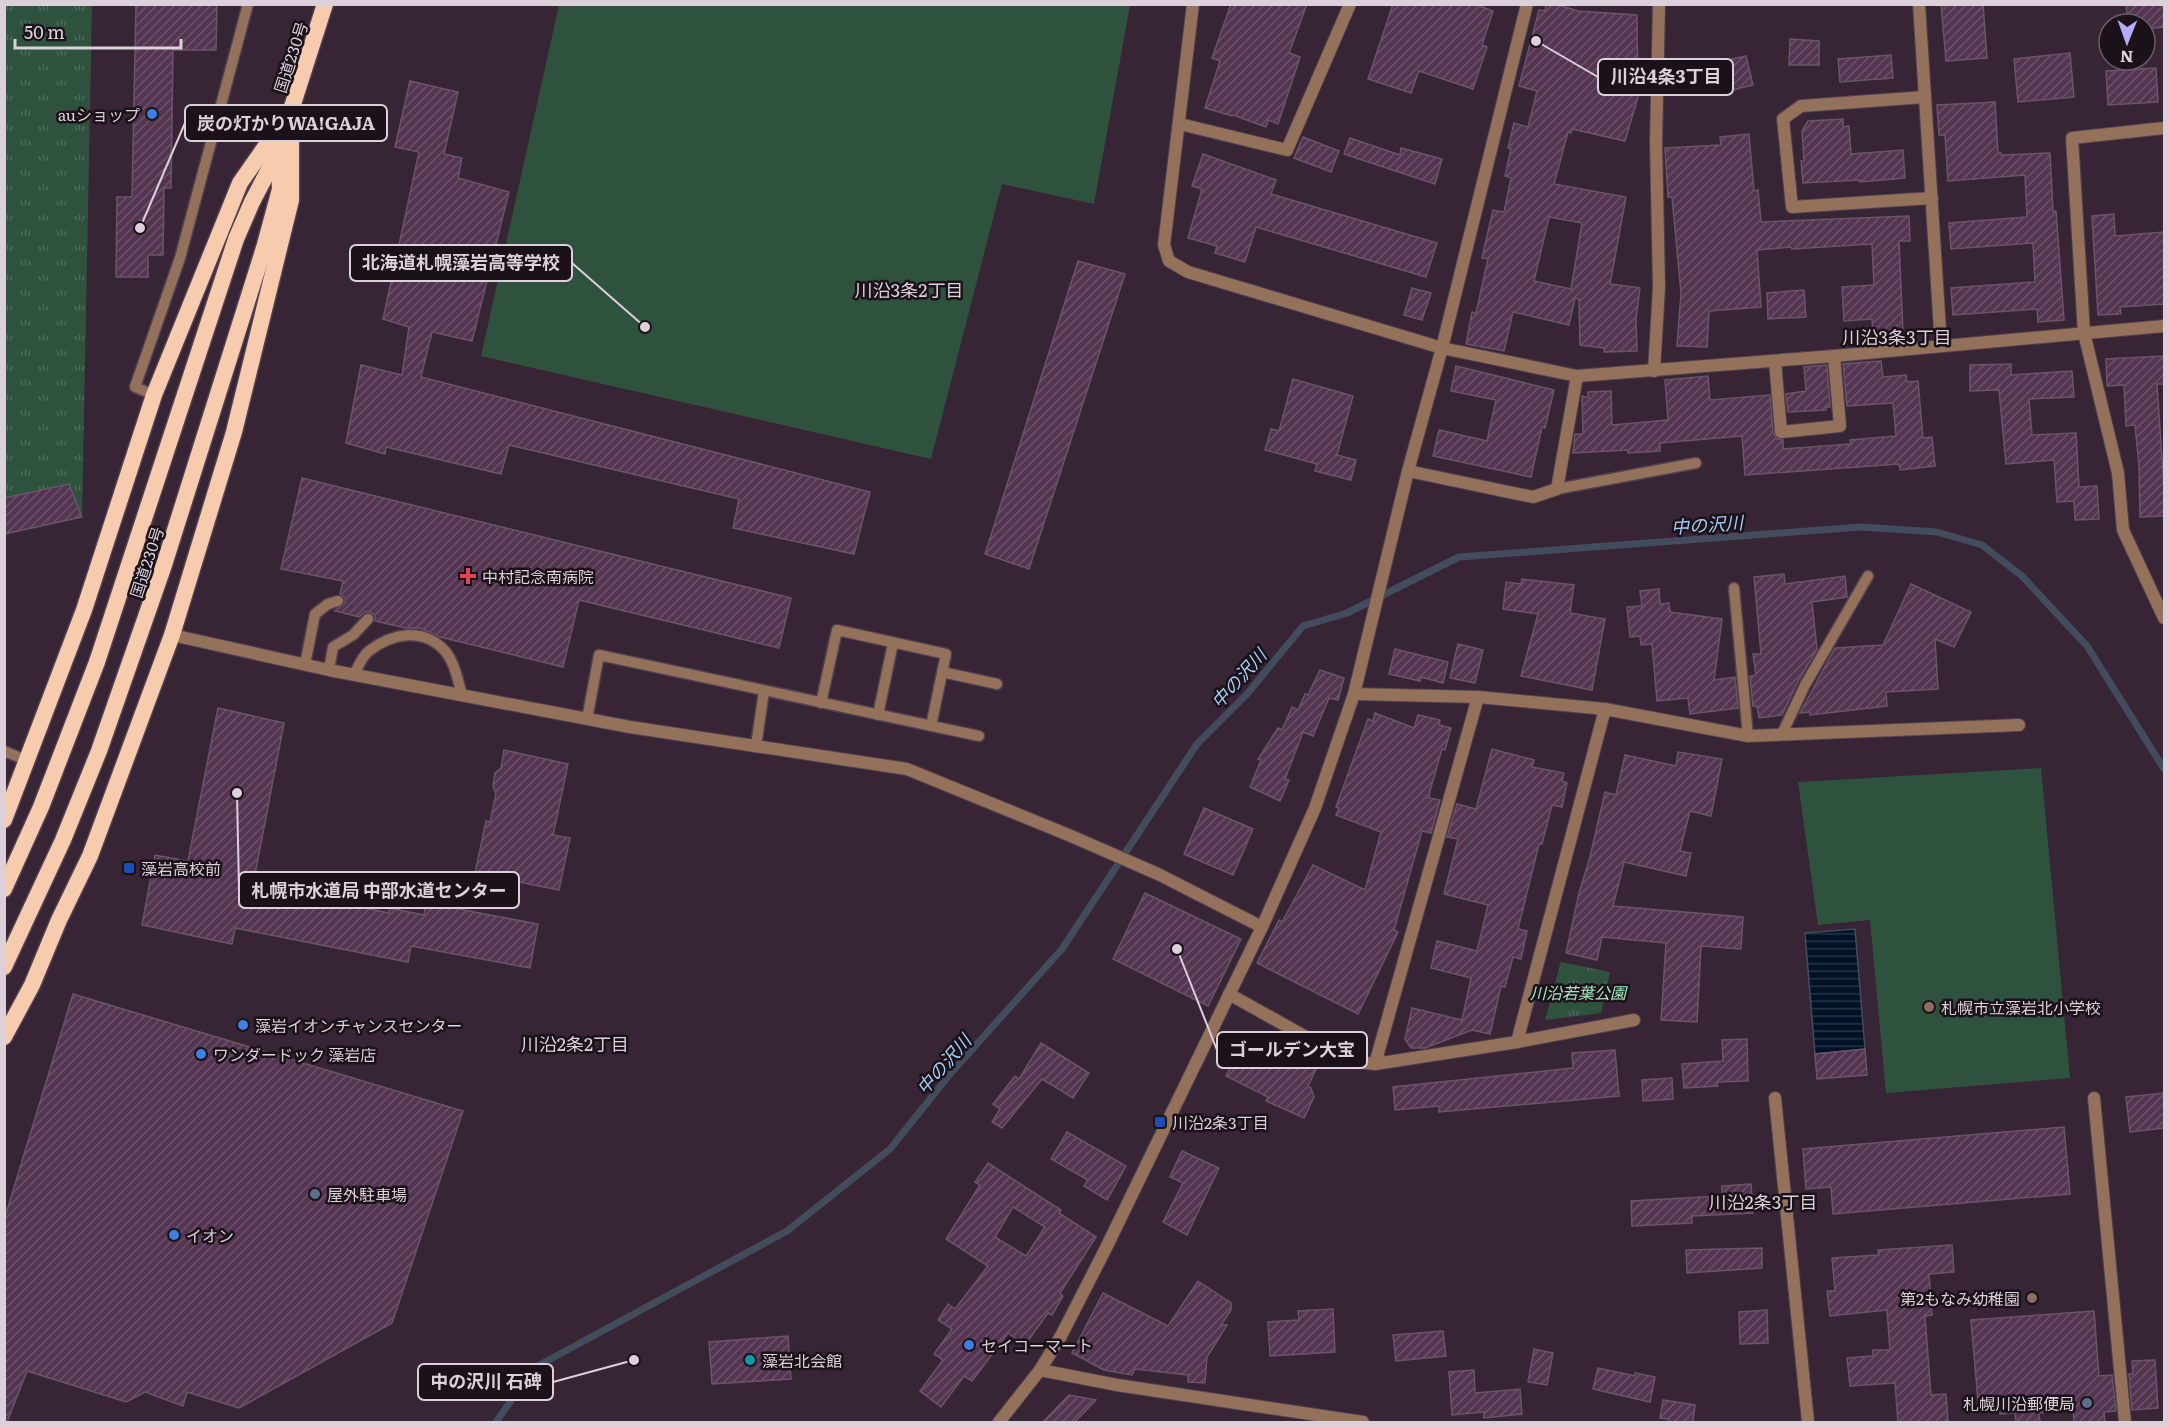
<svg xmlns="http://www.w3.org/2000/svg" width="2169" height="1427" font-family="Literata,'Noto Sans JP',serif">
  <style>
    .grass { fill: url(#grass-tufts) }
    .pitch { fill: #2f523f }
    .water { fill: url(#water-rules); stroke: #424c5c; stroke-width: 1.5 }
    .lines { fill: none; stroke-linecap: round; stroke-linejoin: round }
    .stream { stroke: #424c5c; stroke-width: 7 }
    .building { fill: url(#building-hatch); stroke: #6a5568; stroke-width: 1.5; fill-rule: evenodd }
    .service-casing { stroke: #514050; stroke-width: 13 }
    .minor-casing { stroke: #514050; stroke-width: 14 }
    .tertiary-casing { stroke: #514050; stroke-width: 14 }
    .trunk-casing { stroke: #514050; stroke-width: 19 }
    .service { stroke: #93715b; stroke-width: 10 }
    .minor { stroke: #93715b; stroke-width: 12 }
    .tertiary { stroke: #93715b; stroke-width: 12 }
    .trunk { stroke: #f7cbae; stroke-width: 16 }
    .shop-dot { fill: #3f7fe0; stroke: #1a1119; stroke-width: 2 }
    .health-dot { fill: #e0444e; stroke: #1a1119; stroke-width: 2 }
    .transit-dot { fill: #1a4fb4; stroke: #1a1119; stroke-width: 2 }
    .education-dot { fill: #8d6e63; stroke: #1a1119; stroke-width: 2 }
    .service-dot { fill: #5c6f8a; stroke: #1a1119; stroke-width: 2 }
    .culture-dot { fill: #0f9aa8; stroke: #1a1119; stroke-width: 2 }
    .labels { text-anchor: middle; dominant-baseline: central; stroke-width: 5; stroke-linejoin: round; paint-order: stroke }
    .street-label { font-size: 16px; fill: #dcd0da; stroke: #1a1119 }
    .poi-label { font-size: 16px; fill: #dcd0da; stroke: #1a1119; text-anchor: start }
    .park-label { font-size: 16px; font-style: italic; fill: #a4eac1; stroke: #1a1119 }
    .neighbourhood-label { font-size: 18px; fill: #dcd0da; stroke: #1a1119 }
    .water-label { font-size: 18px; font-style: italic; fill: #a4cff7; stroke: #1a1119 }
    .leader { fill: none; stroke: #dcd0da; stroke-width: 2 }
    .callout-dot { fill: #dcd0da; stroke: #1a1119; stroke-width: 2 }
    .callout { fill: #1a1119; stroke: #dcd0da; stroke-width: 2 }
    .callout-label { font-size: 18px; text-anchor: middle; font-weight: bold; fill: #dcd0da }
  </style>
  <defs>
    <pattern id="grass-tufts" width="24" height="20" patternUnits="userSpaceOnUse" patternTransform="scale(1.5)"><rect width="24" height="20" fill="#2f523f"/><path d="M3 7l-1-3M5 7V3M7 7l1-3M15 17l-1-3M17 17v-4M19 17l1-3" fill="none" stroke="#4d6a5a"/></pattern>
    <pattern id="water-rules" width="6" height="5" patternUnits="userSpaceOnUse" patternTransform="scale(1.5)"><rect width="6" height="5" fill="#001326"/><path d="M0 2.5h6" fill="none" stroke="#253445"/></pattern>
    <pattern id="building-hatch" width="6" height="6" patternUnits="userSpaceOnUse" patternTransform="scale(1.5)"><rect width="6" height="6" fill="#533551"/><path d="M-1 1l2-2M0 6l6-6M5 7l2-2" fill="none" stroke="#6b5169"/></pattern>
  </defs>
  <rect width="100%" height="100%" fill="#372536"/>
  <g class="grass">
    <path d="M5 5H92L82 517 5 534Z"/>
    <path d="M1561 962 1610 972 1601 1013 1545 1020Z"/>
  </g>
  <g class="pitch">
    <path d="M559 5H1130L1094 204 1002 184 931 459 481 356Z"/>
    <path d="M2041 768 2070 1078 1886 1093 1870 920 1818 925 1798 782Z"/>
  </g>
  <path class="water" d="M1855 929 1865 1049 1815 1054 1805 933Z"/>
  <g class="lines">
    <path class="stream" d="M496 1422 534 1368 787 1231 890 1149 951 1073 1062 949 1197 744 1247 694 1303 626 1347 613 1459 557 1861 527 1937 532 1982 545 2022 576 2087 646 2164 769"/>
  </g>
  <g class="building">
    <path d="M136 4H217L216 50H173L171 188H164L163 255H148V277H116L117 197H132Z"/>
    <path d="M1231 4H1307L1289 53 1300 57 1278 124 1268 120 1266 127 1233 115 1232 116 1205 108 1220 61 1212 58Z"/>
    <path d="M1393 4H1474L1493 11 1482 45 1487 47 1473 89 1419 71 1411 93 1368 79Z"/>
    <path d="M1546 4H1556L1578 11 1637 15 1638 97 1625 141 1572 129 1571 133 1568 132 1554 184 1626 197 1610 284 1640 288 1636 319 1637 351 1604 352V348L1580 345 1579 299 1575 298 1569 325 1513 312 1504 351 1466 344 1472 312 1476 313 1488 259 1482 258 1493 210 1504 212 1511 178 1505 176 1511 149 1508 148 1514 123 1528 127 1537 91 1519 86 1539 10 1545 11ZM1549 217 1582 223 1571 289 1534 281Z"/>
    <path d="M1941 4H1983L1987 58 1946 61Z"/>
    <path d="M2126 4H2164V27L2145 29V24H2128Z"/>
    <path d="M1790 39 1819 41V65H1789Z"/>
    <path d="M2070 53 2074 97 2018 102 2014 59Z"/>
    <path d="M1891 55 1893 78 1840 82 1838 59Z"/>
    <path d="M1746 56 1753 85 1712 95 1705 65Z"/>
    <path d="M2156 68 2158 102 2108 105 2106 71Z"/>
    <path d="M410 81 458 92 444 154 462 158 458 178 509 192 472 341 432 332 421 377 870 492 854 554 733 528 739 499 509 445 501 474 386 447 385 454 346 443 361 365 402 375 409 327 383 319 419 152 395 147Z"/>
    <path d="M1995 102 1998 153H2001V155L2050 153 2053 212 2056 211 2064 320 2038 322 2037 309 1953 315 1951 288 2035 282 2033 243 1951 249 1949 223 2027 217 2025 175 1948 181 1945 135H1939L1937 105Z"/>
    <path d="M1843 119V127L1849 126 1851 154 1903 150 1905 178 1860 182V180L1803 183 1801 161H1804L1802 131 1808 121Z"/>
    <path d="M1749 134 1754 191 1758 190 1761 222 1909 216 1910 241H1899L1903 332 1873 334 1872 319 1844 321 1842 287 1874 285 1872 244 1792 249 1791 247 1757 250 1761 307 1709 311 1707 347 1677 346 1681 293 1672 197H1668L1665 148 1721 145 1720 137Z"/>
    <path d="M1303 137 1339 151 1331 172 1294 158Z"/>
    <path d="M1350 138 1400 155 1401 148 1442 159 1435 184 1344 154Z"/>
    <path d="M1203 154 1276 180 1271 194 1437 243 1426 277 1256 227 1245 262 1215 253 1217 246 1188 238 1202 189 1192 186Z"/>
    <path d="M2114 214 2115 236 2164 232V304L2120 307 2121 314 2098 315 2092 216Z"/>
    <path d="M1078 261 1125 274 1029 569 985 554Z"/>
    <path d="M1412 288 1431 293 1422 320 1404 315Z"/>
    <path d="M1804 290 1806 317 1768 319 1767 293Z"/>
    <path d="M2164 356V384H2157L2164 489V516L2140 517 2139 467 2135 425 2126 426 2124 385 2107 386 2106 359Z"/>
    <path d="M1881 361 1883 377 1906 375 1907 382 1918 381 1923 438 1932 437 1935 466 1900 470 1899 464 1745 475 1742 436 1660 443V451L1628 453V450L1573 453 1575 434H1583L1582 396 1588 398V392L1611 391 1612 425 1668 420 1665 380 1708 376 1710 400 1770 395 1773 433 1777 439 1783 440V449L1851 444 1850 440 1896 436 1893 403 1847 406 1843 364Z"/>
    <path d="M2011 364V375L2072 371 2074 397 2029 399 2032 435 2076 433 2079 487 2097 486 2099 519 2075 520 2074 501 2057 502 2054 460 2006 464 1999 390 1970 391V365Z"/>
    <path d="M1827 365 1830 407H1826V410L1788 412 1786 394 1806 391 1804 367Z"/>
    <path d="M1456 366 1554 390 1545 428 1542 427 1531 477 1433 456 1439 430 1487 441 1496 400 1451 391Z"/>
    <path d="M1293 379 1353 396 1337 455 1356 460 1351 480 1315 471 1317 464 1265 450 1271 429 1279 431Z"/>
    <path d="M302 478 791 598 779 648 579 600 563 667 440 637 420 628H405L375 621V616L370 612H365L359 617 335 611 345 603V598L340 594 343 581 281 569Z"/>
    <path d="M69 484 82 517 4 534V498Z"/>
    <path d="M1784 574 1785 584 1845 576 1847 597 1812 602 1817 649 1798 681 1782 715 1759 718 1757 706H1753L1750 676 1756 675 1753 654H1761L1754 577Z"/>
    <path d="M1522 579 1574 585 1570 613 1605 619 1592 690 1521 676 1538 614 1503 609 1506 582 1521 584Z"/>
    <path d="M1911 584 1971 612 1954 647 1935 639 1938 689 1886 692 1887 706 1810 715V712L1800 713 1835 648 1883 645Z"/>
    <path d="M1659 589 1660 604 1669 603 1670 612 1722 619 1714 680 1735 677 1738 708 1690 714 1688 698 1657 701 1652 644 1641 645 1640 636 1630 637 1627 607 1642 606 1640 591Z"/>
    <path d="M1458 644 1483 650 1475 683 1450 678Z"/>
    <path d="M1395 649 1448 662 1443 683 1421 677 1420 681 1389 674Z"/>
    <path d="M1320 670 1344 678 1338 700 1329 698 1313 736 1303 732 1285 779 1289 780 1280 801 1250 787 1261 760 1258 759 1278 728 1282 730 1292 707 1298 710 1305 694 1308 695Z"/>
    <path d="M218 708 284 723 253 885 389 913V908L424 915 426 903 538 924 530 968 411 946 408 962 235 928 232 944 142 925 155 855 188 861Z"/>
    <path d="M1375 713 1414 728 1418 715 1440 720 1439 725 1451 728 1445 750 1442 749 1430 791 1429 798 1440 800 1431 833 1422 831 1394 930 1398 932 1358 1014 1257 963 1279 920 1282 922 1313 865 1365 890 1381 832 1336 815 1339 808 1336 807 1368 719 1373 721Z"/>
    <path d="M1492 749 1534 760 1532 767 1564 773 1562 781 1567 783 1562 807 1552 805 1542 844H1539L1518 929 1527 931 1521 959 1513 957 1505 987 1501 986 1490 1034 1472 1030 1425 1048H1411L1405 1039 1412 1008 1462 1020 1471 978 1431 968 1437 941 1477 951 1488 905 1444 894 1458 839 1447 837 1457 804 1476 809Z"/>
    <path d="M504 750 568 764 553 835 570 838 559 890 475 873 486 821 490 822 496 794 493 786 495 773 501 768Z"/>
    <path d="M1678 752 1722 759 1711 816 1690 811 1680 851 1691 853 1686 876 1624 862 1613 906 1743 917 1741 949 1701 946 1697 1022 1661 1020 1666 943 1602 937 1597 960 1566 953 1579 893 1590 857 1605 792 1616 795 1625 755 1676 766Z"/>
    <path d="M1204 808 1253 829 1233 875 1184 854Z"/>
    <path d="M1145 893 1241 939 1208 1006 1113 959Z"/>
    <path d="M73 994 463 1111 392 1323 239 1408 187 1392 183 1406 145 1392 126 1402 27 1371 7 1422H4V1220Z"/>
    <path d="M1247 1033 1318 1065 1308 1086 1311 1088 1314 1097 1304 1118 1266 1101 1268 1097 1226 1076Z"/>
    <path d="M1747 1039 1748 1081 1717 1082 1718 1086 1684 1088 1682 1064 1723 1061 1722 1040Z"/>
    <path d="M1041 1043 1089 1073 1073 1098 1042 1079 1002 1128 992 1122 1000 1109 993 1104 1015 1076 1019 1079Z"/>
    <path d="M1865 1049 1867 1075 1817 1079 1815 1054Z"/>
    <path d="M1615 1050 1619 1096 1439 1112V1106L1395 1110 1393 1087 1573 1068 1572 1053Z"/>
    <path d="M1672 1078 1673 1099 1643 1101 1642 1080Z"/>
    <path d="M2164 1093V1128L2130 1132 2126 1097Z"/>
    <path d="M2064 1127 2070 1194 1833 1214 1831 1187 1806 1189 1803 1149Z"/>
    <path d="M1067 1132 1126 1166 1107 1200 1084 1186 1088 1180 1051 1159Z"/>
    <path d="M1182 1151 1219 1168 1187 1235 1163 1222 1183 1183 1170 1177Z"/>
    <path d="M988 1163 1061 1210 1059 1213 1096 1237 1060 1293 1063 1296 1052 1315 1048 1313 1025 1345 1008 1333 972 1381 964 1376 941 1407 920 1391 943 1360 934 1354 952 1329 938 1320 948 1304 955 1309 988 1266 946 1239 980 1185 975 1182ZM1013 1207 1045 1227 1026 1256 995 1237Z"/>
    <path d="M1751 1184 1753 1213 1692 1216V1223L1632 1226 1631 1201 1722 1196V1186Z"/>
    <path d="M1952 1245 1954 1272 1929 1274 1932 1315 1925 1316 1931 1395 1946 1394 1948 1422H1898L1895 1383 1850 1386 1847 1358 1873 1356V1350H1890L1887 1310 1830 1316 1827 1291H1835L1832 1258 1879 1255 1878 1250Z"/>
    <path d="M1762 1248V1268L1687 1273 1686 1250Z"/>
    <path d="M1198 1281 1231 1303V1310L1221 1325H1227L1207 1357 1205 1383 1188 1382V1375L1135 1369 1132 1375 1104 1370 1072 1353 1103 1293 1168 1326Z"/>
    <path d="M1333 1309 1335 1352 1270 1356 1268 1322 1299 1320 1298 1311Z"/>
    <path d="M1767 1310 1768 1343 1740 1344 1739 1312Z"/>
    <path d="M2094 1311 2099 1376 2112 1375 2116 1411 2104 1412 2105 1422H2074L2073 1410 2039 1413 2040 1422H2016L2015 1413 2000 1414 1998 1399 1978 1401 1971 1320Z"/>
    <path d="M1443 1331 1446 1356 1396 1361 1393 1335Z"/>
    <path d="M788 1336 791 1379 712 1384 709 1342Z"/>
    <path d="M1534 1349 1553 1353 1547 1385 1528 1382Z"/>
    <path d="M2155 1360 2158 1408 2132 1410 2129 1374H2133L2132 1361Z"/>
    <path d="M1598 1368 1635 1376V1373L1655 1377 1650 1402 1593 1389Z"/>
    <path d="M1474 1370 1475 1393 1520 1389 1522 1414 1484 1418V1412L1452 1415 1449 1372Z"/>
    <path d="M1069 1395 1096 1400 1075 1422H1043Z"/>
    <path d="M1663 1400 1695 1405 1693 1422H1668L1669 1419 1660 1418Z"/>
  </g>
  <g class="lines">
    <defs>
      <g id="service">
        <path d="M154 395 135 387 180 258 248 4"/>
        <path d="M1557 489 1696 463"/>
        <path d="M1734 588 1748 736"/>
        <path d="M305 664 315 614 328 604 338 601"/>
        <path d="M329 670 333 647 353 635 368 619"/>
        <path d="M942 672 997 684"/>
        <path d="M354 675C358 667 362 656 369 651 392 633 424 627 445 651 455 663 458 681 462 695"/>
        <path d="M821 703 837 630 946 654 931 726"/>
        <path d="M878 715 893 643"/>
        <path d="M587 719 599 655 979 736"/>
        <path d="M1782 734 1805 685 1868 576"/>
        <path d="M756 746 764 691"/>
        <path d="M4 751 28 761"/>
      </g>
      <g id="minor">
        <path d="M1193 4 1164 245 1169 261 1188 272 1442 348 1577 376 1834 356 2164 326"/>
        <path d="M1919 4 1941 346"/>
        <path d="M1925 97 1801 106 1783 119 1792 207 1932 198"/>
        <path d="M1180 124 1287 150 1350 4"/>
        <path d="M2164 128 2072 138 2084 333 2118 473 2123 530 2164 618"/>
        <path d="M1775 361 1781 432 1840 426 1834 356"/>
        <path d="M1654 371 1659 287 1656 142 1659 4"/>
        <path d="M1408 471 1533 497 1557 489 1577 376"/>
        <path d="M1354 694 1478 697 1605 709 1748 736 2019 725"/>
        <path d="M1229 994 1349 1061 1375 1064 1517 1042 1634 1020"/>
        <path d="M1517 1042 1605 709"/>
        <path d="M1375 1064 1478 697"/>
        <path d="M1775 1098 1808 1422"/>
        <path d="M2094 1098 2125 1422"/>
        <path d="M1040 1370 1117 1385 1363 1422"/>
      </g>
      <g id="tertiary">
        <path d="M172 635 329 670 630 727 907 769 1071 836 1158 874 1262 927"/>
        <path d="M999 1422 1040 1370 1061 1336 1107 1246 1262 927 1315 808 1354 694 1408 471 1442 348 1527 4"/>
      </g>
      <g id="trunk">
        <path d="M4 820 84 610 154 395 240 183 282 123"/>
        <path d="M4 889 41 807 97 662 236 239 252 202 277 154 325 4"/>
        <path d="M4 967 63 840 99 751 164 565 264 248 280 189 278 155"/>
        <path d="M4 1037 32 985 59 920 90 856 172 635 234 432 291 200V110"/>
      </g>
    </defs>
    <use href="#service" class="service-casing"/>
    <use href="#minor" class="minor-casing"/>
    <use href="#tertiary" class="tertiary-casing"/>
    <use href="#trunk" class="trunk-casing"/>
    <use href="#service" class="service"/>
    <use href="#minor" class="minor"/>
    <use href="#tertiary" class="tertiary"/>
    <use href="#trunk" class="trunk"/>
  </g>
  <g class="shop-dot">
    <circle cx="152" cy="114" r="6"/>
    <circle cx="243" cy="1025" r="6"/>
    <circle cx="201" cy="1054" r="6"/>
    <circle cx="174" cy="1235" r="6"/>
    <circle cx="969" cy="1345" r="6"/>
  </g>
  <path class="health-dot" d="M465 567h6v6h6v6h-6v6h-6v-6h-6v-6h6z"/>
  <g class="transit-dot">
    <rect x="123" y="862" width="12" height="12" rx="3"/>
    <rect x="1154" y="1116" width="12" height="12" rx="3"/>
  </g>
  <g class="education-dot">
    <circle cx="1929" cy="1007" r="6"/>
    <circle cx="2032" cy="1298" r="6"/>
  </g>
  <g class="service-dot">
    <circle cx="315" cy="1194" r="6"/>
    <circle cx="2087" cy="1403" r="6"/>
  </g>
  <circle class="culture-dot" cx="750" cy="1360" r="6"/>
  <g class="labels">
    <g class="street-label">
      <text transform="translate(290 57) rotate(-72)">国道230号</text>
      <text transform="translate(146 562) rotate(-72)">国道230号</text>
    </g>
    <g class="poi-label">
      <text x="140" y="114" text-anchor="end">auショップ</text>
      <text x="482" y="576">中村記念南病院</text>
      <text x="141" y="868">藻岩高校前</text>
      <text x="1941" y="1007">札幌市立藻岩北小学校</text>
      <text x="255" y="1025">藻岩イオンチャンスセンター</text>
      <text x="213" y="1054">ワンダードック 藻岩店</text>
      <text x="1172" y="1122">川沿2条3丁目</text>
      <text x="327" y="1194">屋外駐車場</text>
      <text x="186" y="1235">イオン</text>
      <text x="2020" y="1298" text-anchor="end">第2もなみ幼稚園</text>
      <text x="981" y="1345">セイコーマート</text>
      <text x="762" y="1360">藻岩北会館</text>
      <text x="2075" y="1403" text-anchor="end">札幌川沿郵便局</text>
    </g>
    <g class="park-label">
      <text x="1578" y="992">川沿若葉公園</text>
    </g>
    <g class="neighbourhood-label">
      <text x="909" y="289">川沿3条2丁目</text>
      <text x="1897" y="336">川沿3条3丁目</text>
      <text x="575" y="1043">川沿2条2丁目</text>
      <text x="1763" y="1201">川沿2条3丁目</text>
    </g>
    <g class="water-label">
      <text transform="translate(1707 524) rotate(-4)">中の沢川</text>
      <text transform="translate(1238 678) rotate(-48)">中の沢川</text>
      <text transform="translate(943 1064) rotate(-49)">中の沢川</text>
    </g>
  </g>
  <path class="leader" d="M1536 41L1598 77M140 228L185 123M645 327L572 263M237 793L239 890M1177 949L1217 1050M634 1360L553 1382"/>
  <g class="callout-dot">
    <circle cx="1536" cy="41" r="6"/>
    <circle cx="140" cy="228" r="6"/>
    <circle cx="645" cy="327" r="6"/>
    <circle cx="237" cy="793" r="6"/>
    <circle cx="1177" cy="949" r="6"/>
    <circle cx="634" cy="1360" r="6"/>
  </g>
  <g class="callout">
    <rect x="1598" y="59" width="135" height="36" rx="6"/>
    <rect x="185" y="105" width="202" height="36" rx="6"/>
    <rect x="350" y="245" width="222" height="36" rx="6"/>
    <rect x="239" y="872" width="280" height="36" rx="6"/>
    <rect x="1217" y="1032" width="150" height="36" rx="6"/>
    <rect x="418" y="1364" width="135" height="36" rx="6"/>
  </g>
  <g class="callout-label">
    <text x="1666" y="83">川沿4条3丁目</text>
    <text x="286" y="130">炭の灯かりWA!GAJA</text>
    <text x="461" y="269">北海道札幌藻岩高等学校</text>
    <text x="379" y="897">札幌市水道局 中部水道センター</text>
    <text x="1292" y="1056">ゴールデン大宝</text>
    <text x="486" y="1388">中の沢川 石碑</text>
  </g>
  <rect width="2169" height="1427" fill="none" stroke="#dcd0da" stroke-width="12"/>
  <g transform="translate(2127 42) rotate(181)"><circle r="28" fill="#1a1119" stroke="#685d66" stroke-width="1.5"/>
  <path d="M0-4.5L10 22L0 15L-10 22Z" fill="#b3adf9"/>
  <text y="-9" font-size="16" font-weight="bold" text-anchor="middle" fill="#dcd0da">N</text>
  </g>
  <path d="M15 39v9h166v-9" fill="none" stroke="#dcd0da" stroke-width="3"/>
  <text x="24" y="39" font-size="18" fill="#dcd0da" stroke="#1a1119" stroke-width="4.5" paint-order="stroke">50 m</text>
</svg>
